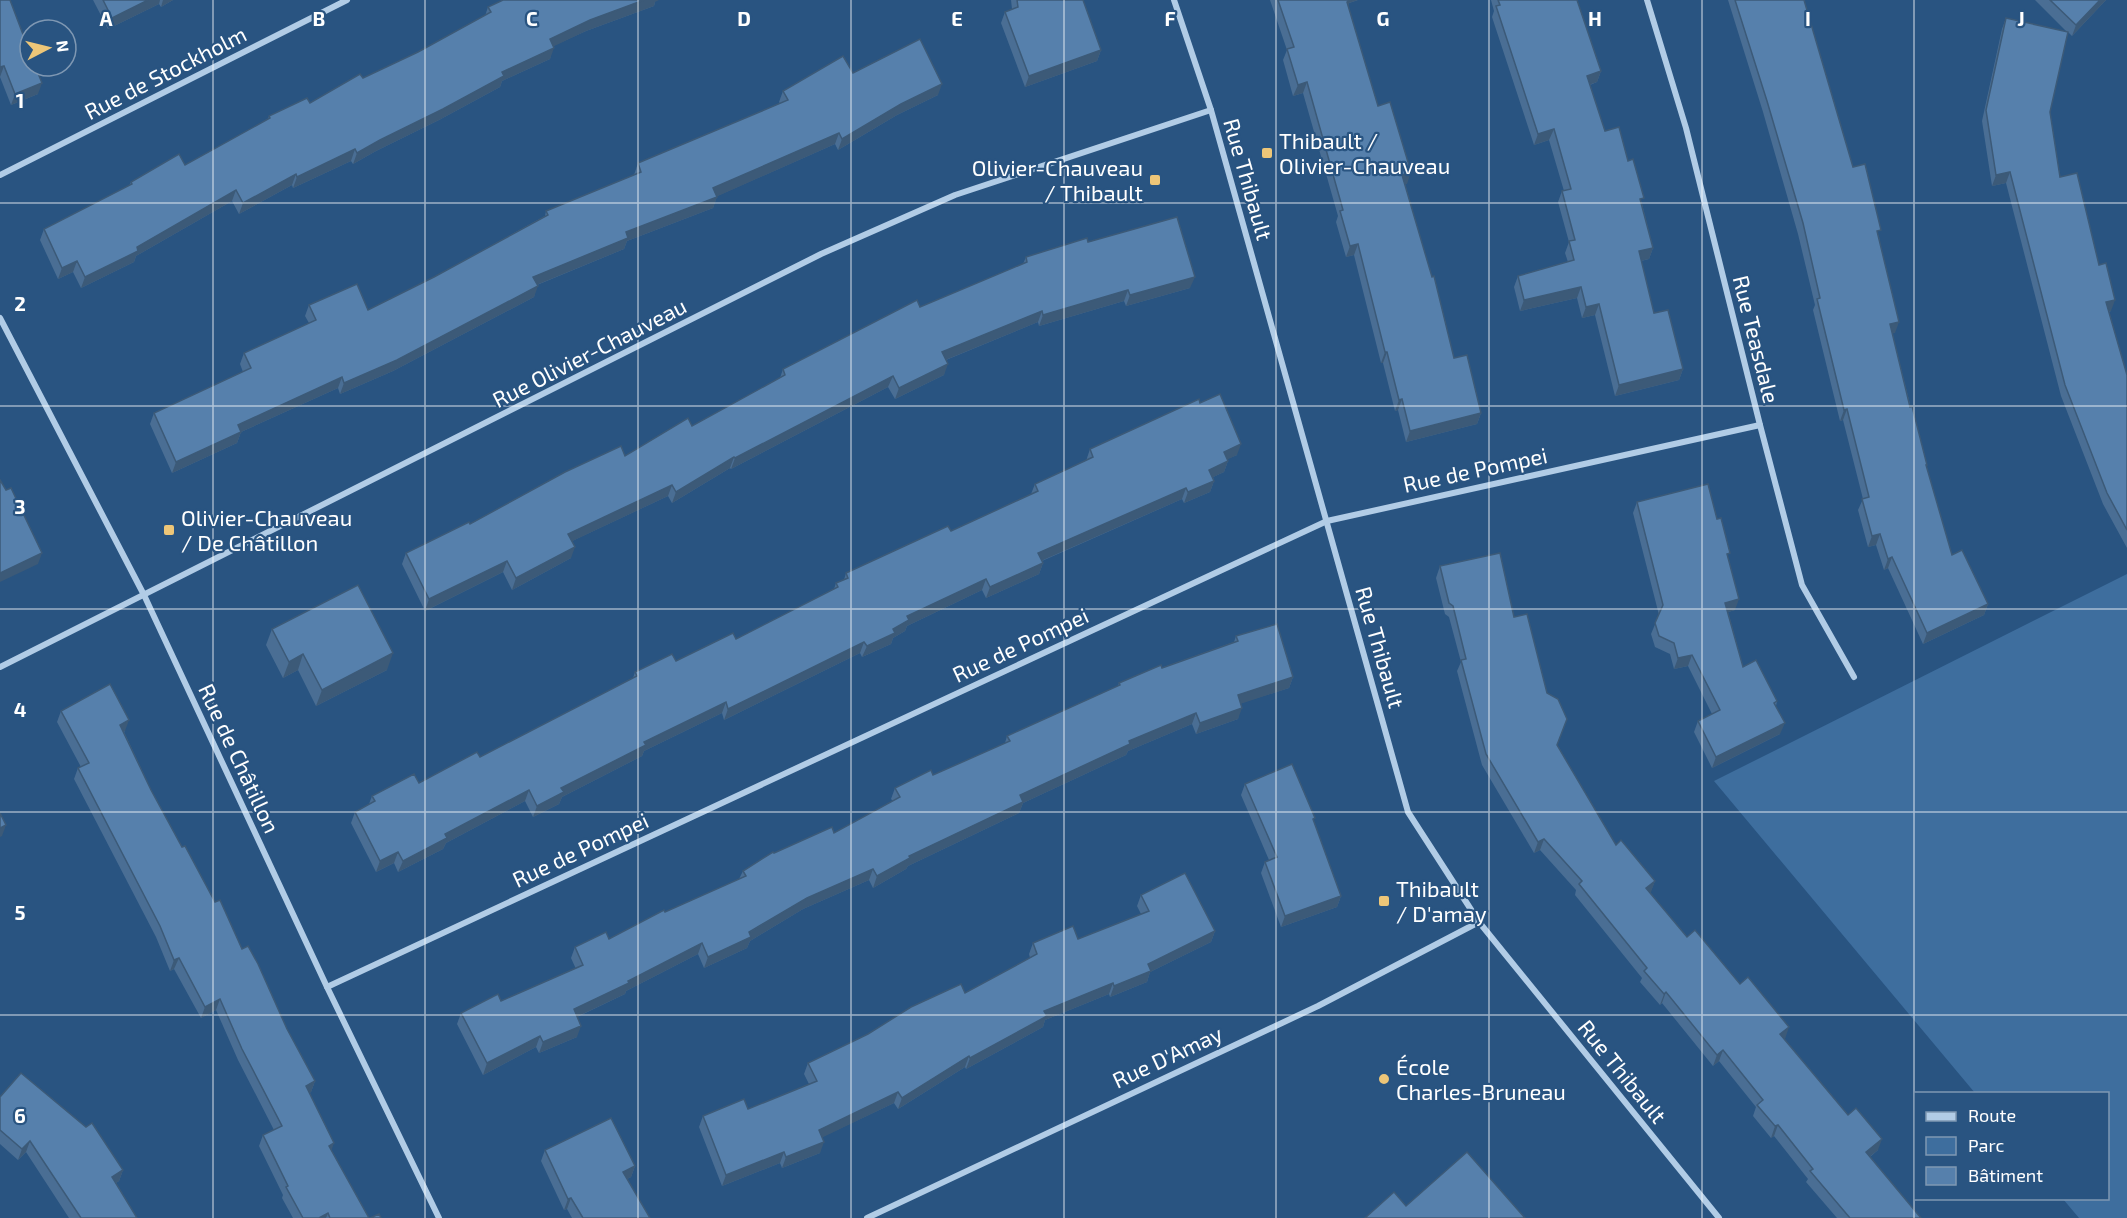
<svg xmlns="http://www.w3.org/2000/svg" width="2127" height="1218" font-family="'Exo 2',sans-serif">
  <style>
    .green { fill: #3e6e9e }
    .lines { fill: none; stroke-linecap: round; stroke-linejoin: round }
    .street { stroke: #b1cce6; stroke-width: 6 }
    .wall { fill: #4a6e94 }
    .shaded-wall { fill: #3c5a78 }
    .building { fill: #5680ac; stroke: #3c5a78; stroke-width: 1.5 }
    .grid { fill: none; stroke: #fff; stroke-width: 1.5; stroke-opacity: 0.55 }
    .poi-dot { fill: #edc678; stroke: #295481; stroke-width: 2 }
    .labels { text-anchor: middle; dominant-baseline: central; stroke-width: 4.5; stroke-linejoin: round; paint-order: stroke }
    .street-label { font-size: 22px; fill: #fff; stroke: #295481 }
    .poi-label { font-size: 22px; fill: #fff; stroke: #295481; text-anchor: start }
    .grid-label { font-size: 20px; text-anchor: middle; font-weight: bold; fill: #fff; stroke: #295481; stroke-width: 4.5; stroke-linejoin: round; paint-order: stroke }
  </style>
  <rect width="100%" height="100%" fill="#295481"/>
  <path class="green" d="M2127 574V1218H2079L2063 1199 2108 1198V1094L1975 1093 1714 781Z"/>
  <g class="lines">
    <g class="street">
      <path d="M1174 0 1211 110 1408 812 1479 922 1719 1218"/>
      <path d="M1647 0 1686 128 1760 425 1802 585 1854 677"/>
      <path d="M0 175 347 0"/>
      <path d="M0 318 144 595 327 987 439 1218"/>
      <path d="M0 667 821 254 955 195 1211 110"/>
      <path d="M327 987 1327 521 1760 425"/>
      <path d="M867 1218 1318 1006 1479 922"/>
    </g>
  </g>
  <g class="wall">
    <path d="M0 0 38 94 11 105 0 77Z"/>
    <path d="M93 0H173L161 7 159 4 108 29Z"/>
    <path d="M1011 0H1083L1101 50 1097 61 1025 87 1001 23 1005 12 1012 9Z"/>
    <path d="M1270 0H1358L1349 3 1348 6 1378 106 1407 184H1405L1454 358 1481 413 1477 424 1406 442 1398 410 1395 411 1383 363H1381L1354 255 1346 257 1336 222 1338 216 1303 93 1293 96 1283 60 1287 50Z"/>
    <path d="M1491 0H1577L1601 71 1597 82 1590 85 1605 131 1628 161 1642 204 1653 248 1649 259 1641 261 1654 313 1683 369 1679 380 1615 396 1595 315 1582 318 1577 298 1520 311 1514 287 1518 276 1568 262 1565 253 1569 242 1558 202 1562 191H1564L1549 140 1534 145 1492 17 1494 11Z"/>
    <path d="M1728 0H1804L1853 167 1879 237 1895 333H1892L1926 468 1952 555 1988 604 1984 615 1923 644 1888 568 1884 570 1876 545 1868 547 1858 510 1863 499 1843 420 1840 421 1813 310 1815 305 1798 234 1763 112Z"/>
    <path d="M2035 0H2106L2072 36 2068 32 2050 112 2060 177 2099 265 2111 311 2109 312 2127 375V548L2103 504 2061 396 2006 183 1992 186 1982 121 2002 29 2006 18 2067 32Z"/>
    <path d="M655 2 654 6 586 31 553 46 550 59 502 81 500 87 439 120 376 151 353 164 351 161 293 188 292 185 239 214 232 201 136 256 134 262 81 288 73 272 58 279 40 240 44 229 129 186 131 182 185 165 268 119 269 116 310 103 418 52 485 16 488 7Z"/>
    <path d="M853 73 938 95 897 115 838 150 835 144 717 196 713 208 627 241 624 249 537 285 534 297 393 371 340 394 338 388 241 432 237 443 172 473 150 424 154 413 243 372 240 364 244 353 309 323 305 316 309 305 368 310 434 277 545 216 546 211 634 175 638 163 780 104 779 102 783 91Z"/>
    <path d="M1088 242 1190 288 1126 306 1124 301 1039 326 1038 322 946 360 944 375 895 399 888 387 731 469 730 468 672 503 668 496 572 541 571 558 512 590 503 572 425 611 402 564 406 553 692 426 780 378 783 369 920 307 1023 264 1026 257Z"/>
    <path d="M1200 403 1237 455 1227 459 1228 461 1224 472 1213 477 1214 481 1210 492 1184 503 1182 499 1042 561 1043 563 1039 574 986 598 982 590 907 626 905 631 893 638 891 644 862 657 860 653 724 720 722 713 644 751 642 756 562 797 559 804 533 817 525 801 446 843 443 849 398 872 394 863 376 872 351 823 355 812 369 804 372 796 419 783 480 757 633 678 635 672 676 661 736 639 834 589 836 583 844 580 846 573 951 531 1031 494 1035 484 1086 461 1090 449Z"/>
    <path d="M1637 502 1717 519 1728 558 1735 610 1728 612 1743 667 1777 701 1776 706 1780 734 1712 768 1694 732 1698 721 1712 714 1688 666 1674 669 1670 654 1655 647 1651 634 1659 615 1633 513Z"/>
    <path d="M1440 566 1514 617 1557 745 1616 845 1655 881 1650 893 1687 937 1784 1039 1878 1150 1870 1157 1921 1218H1837L1806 1182 1808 1179 1774 1136 1771 1138 1753 1116 1756 1107 1719 1061 1713 1066 1662 1003 1660 1005 1640 982 1642 978 1575 895 1576 890 1540 850 1534 853 1482 765 1457 671 1461 662 1449 617 1445 614 1436 578Z"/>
    <path d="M272 629 387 670 316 706 298 670 283 678 266 645Z"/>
    <path d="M1236 636 1293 677 1289 688 1241 703 1238 719 1196 734 1192 724 1128 751 1126 755 1023 803 1019 813 908 866 906 869 873 888 869 880 803 909 750 941 747 948 704 968 698 954 626 991 625 994 577 1017V1037L539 1053 536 1047 483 1075 457 1024 461 1013 501 1001 576 969 571 958 575 947 609 939 739 879 743 871 774 853 834 833 893 801 891 799 895 788 933 775 1005 743 1007 736 1118 686 1119 683 1234 642Z"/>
    <path d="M61 711 125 731 124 732 151 790 182 847 242 949 315 1081 311 1092 309 1093 331 1150 369 1218H293L282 1198 283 1195 259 1146 263 1135 274 1130 238 1060 216 1010 201 1018 174 969 170 971 156 937 74 779 78 768 81 767 57 722Z"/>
    <path d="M1245 784 1314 822 1341 896 1337 907 1281 927 1261 873 1265 862 1269 860 1241 795Z"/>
    <path d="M1141 895 1215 931 1211 942 1150 972 1147 982 1110 997 1109 994 1045 1020 1043 1027 966 1069 965 1067 898 1109 894 1103 822 1137 820 1153 782 1168 780 1163 722 1186 699 1127 703 1116 748 1109 809 1084 804 1074 808 1063 965 993 1030 958 1029 954 1033 943 1078 939 1141 914 1137 906Z"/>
    <path d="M0 1097 123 1170 119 1181 116 1183 137 1218H69L26 1152 18 1160 0 1144Z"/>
    <path d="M545 1150 635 1166 631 1177 627 1179 650 1218H572L567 1209 564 1210 541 1161Z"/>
  </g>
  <g class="shaded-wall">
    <path d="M148 0H160L159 4 108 29 112 18Z"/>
    <path d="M163 0H173L161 7Z"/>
    <path d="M644 0H659L655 2 654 6 586 31 546 50 550 39 590 20Z"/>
    <path d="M1345 0H1358L1349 3 1346 12Z"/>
    <path d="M2100 0H2106L2072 36 2076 25Z"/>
    <path d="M554 48 550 59 502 81 500 87 439 120 376 151 353 164 357 153 380 140 502 72Z"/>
    <path d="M1101 50 1097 61 1025 87 1029 76Z"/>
    <path d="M4 66 0 77V67Z"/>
    <path d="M1601 71 1597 82 1583 87 1587 76Z"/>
    <path d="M1307 82 1303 93 1293 96 1298 85Z"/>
    <path d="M42 83 38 94 11 105 15 94Z"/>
    <path d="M942 84 938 95 897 115 838 150 842 139 901 104Z"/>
    <path d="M1554 129 1549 140 1534 145 1538 134Z"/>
    <path d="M839 133 835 144 709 200 713 188Z"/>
    <path d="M355 149 351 161 293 188 297 177Z"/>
    <path d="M1411 172 1407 184 1398 186 1402 175Z"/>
    <path d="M2010 172 2006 183 1992 186 1996 175Z"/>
    <path d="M296 174 292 185 239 214 243 203Z"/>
    <path d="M236 190 232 201 136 256 134 262 81 288 85 277Z"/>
    <path d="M717 197 713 208 627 241 624 249 529 288 533 277 626 232Z"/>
    <path d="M1358 244 1354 255 1346 257 1350 246Z"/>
    <path d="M1653 248 1649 259 1635 262 1639 251Z"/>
    <path d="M77 261 73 272 58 279 62 268Z"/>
    <path d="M1195 277 1190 288 1126 306 1130 295Z"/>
    <path d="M538 286 534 297 393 371 340 394 344 383Z"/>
    <path d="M1581 287 1577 298 1520 311 1524 300Z"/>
    <path d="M1128 290 1124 301 1039 326 1043 315Z"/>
    <path d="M2115 300 2111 311 2102 313 2106 302Z"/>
    <path d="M1599 304 1595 315 1582 318 1586 307Z"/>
    <path d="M1042 311 1038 322 938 363 942 352Z"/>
    <path d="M1899 322 1895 333 1886 335 1890 324Z"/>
    <path d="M1385 352H1387L1383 363H1381Z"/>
    <path d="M948 364 944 375 895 399 899 388Z"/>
    <path d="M1683 369 1679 380 1615 396 1619 385Z"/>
    <path d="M893 376 888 387 731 469 735 458Z"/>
    <path d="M342 377 338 388 241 432 237 443 172 473 176 462 238 425Z"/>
    <path d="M1402 399 1398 410 1395 411 1399 400Z"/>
    <path d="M1847 409 1843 420 1840 421 1844 410Z"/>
    <path d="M1481 413 1477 424 1406 442 1410 431Z"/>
    <path d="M1241 444 1237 455 1220 463 1224 452Z"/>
    <path d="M734 457 730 468 672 503 676 492Z"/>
    <path d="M1228 461 1224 472 1205 481 1209 470Z"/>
    <path d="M1214 481 1210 492 1184 503 1188 492Z"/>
    <path d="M672 485 668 496 564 545 568 534Z"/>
    <path d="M1186 488 1182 499 1034 564 1038 553Z"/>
    <path d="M1880 534 1876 545 1868 547 1872 536Z"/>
    <path d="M575 547 571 558 512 590 516 578Z"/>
    <path d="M42 553 38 564 0 582V573Z"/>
    <path d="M1892 557 1888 568 1884 570 1888 559Z"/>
    <path d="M507 561 503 572 425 611 429 599Z"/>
    <path d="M1043 563 1039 574 986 598 990 587Z"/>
    <path d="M986 579 982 590 907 626 905 631 893 638 891 644 862 657 867 646 893 629 907 616Z"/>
    <path d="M1739 599 1735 610 1721 614 1725 603Z"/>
    <path d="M1988 604 1984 615 1923 644 1927 633Z"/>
    <path d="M864 642 860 653 724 720 728 709Z"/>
    <path d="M393 653 387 670 316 706 322 690Z"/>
    <path d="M303 654 298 670 283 678 289 662Z"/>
    <path d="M1692 655 1688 666 1674 669 1678 658Z"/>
    <path d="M1293 677 1289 688 1234 706 1238 695Z"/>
    <path d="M726 702 722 713 644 751 642 756 562 797 559 804 533 817 537 806 561 788 644 742Z"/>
    <path d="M1242 708 1238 719 1196 734 1200 723Z"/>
    <path d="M1196 713 1192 724 1128 751 1126 755 1023 803 1019 813 908 866 906 869 873 888 877 876 909 856 1020 795 1129 741Z"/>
    <path d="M129 720 125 731 116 736 120 725Z"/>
    <path d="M1785 723 1780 734 1712 768 1716 757Z"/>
    <path d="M529 790 525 801 446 843 443 849 398 872 403 861 445 834Z"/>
    <path d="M6 825 2 836 0 837V828Z"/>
    <path d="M1544 839 1540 850 1534 853 1538 842Z"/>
    <path d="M398 852 394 863 376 872 380 861Z"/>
    <path d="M873 869 869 880 803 909 750 941 747 948 704 968 708 957 807 898Z"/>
    <path d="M1655 881 1651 892 1642 899 1646 888Z"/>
    <path d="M1341 896 1337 907 1281 927 1285 916Z"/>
    <path d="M1215 931 1211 942 1150 972 1147 982 1110 997 1114 986 1148 964Z"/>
    <path d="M702 943 698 954 626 991 625 994 570 1020 574 1009Z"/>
    <path d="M179 958 174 969 170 971 174 960Z"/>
    <path d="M1113 983 1109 994 1045 1020 1043 1027 966 1069 970 1058 1044 1011Z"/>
    <path d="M1666 992 1662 1003 1660 1005 1664 994Z"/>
    <path d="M220 999 216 1010 201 1018 205 1007Z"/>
    <path d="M581 1026 577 1037 539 1053 543 1042Z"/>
    <path d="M1789 1027 1785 1039 1780 1034Z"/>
    <path d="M540 1036 536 1047 483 1075 487 1063Z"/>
    <path d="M1723 1050 1719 1061 1713 1066 1717 1055Z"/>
    <path d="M969 1056 965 1067 898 1109 902 1098Z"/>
    <path d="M315 1081 311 1092 302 1097 306 1086Z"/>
    <path d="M898 1092 894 1103 815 1141 819 1130Z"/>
    <path d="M1778 1125 1774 1136 1771 1138 1775 1126Z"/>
    <path d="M1882 1139 1878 1150 1862 1163 1866 1152Z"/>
    <path d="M30 1141 26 1152 18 1160 22 1149Z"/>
    <path d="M824 1142 820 1153 782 1168 786 1157Z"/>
    <path d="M334 1143 330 1154 329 1146Z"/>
    <path d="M784 1152 780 1163 722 1186 726 1175Z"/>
    <path d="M635 1166 631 1177 619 1183 623 1172Z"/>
    <path d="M123 1170 119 1181 108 1188 112 1177Z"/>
    <path d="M571 1198 567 1209 564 1210 568 1199Z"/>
    <path d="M328 1213 326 1218H319Z"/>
  </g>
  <g class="building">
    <path d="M0 0H10L30 53V66H35L42 83 15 94 4 66 0 67Z"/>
    <path d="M103 0H148L112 18Z"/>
    <path d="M503 0H644L590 20 550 39 554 48 502 72 504 76 443 109 380 140 357 153 355 149 297 177 296 174 243 203 236 190 137 247 138 251 85 277 77 261 62 268 44 229 132 184 131 182 179 154 185 165 270 118 269 116 307 98 310 103 360 74 363 78 418 52 491 12 488 7Z"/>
    <path d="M1017 0H1083L1101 50 1029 76 1005 12 1018 7Z"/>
    <path d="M1278 0H1350L1347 2 1378 106 1390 102 1411 172 1402 175 1432 277 1434 276 1454 358 1467 355 1481 413 1410 431 1402 399 1399 400 1387 352H1385L1358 244 1350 246 1340 211 1343 210 1307 82 1298 85 1287 49 1294 47Z"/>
    <path d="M1498 0H1577L1601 71 1587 76 1605 131 1619 127 1628 161 1633 159 1644 198 1640 199 1653 248 1639 251 1654 313 1668 310 1683 369 1619 385 1599 304 1586 307 1581 287 1524 300 1518 276 1574 260 1569 241 1575 240 1562 191 1571 189 1554 129 1538 134 1496 6 1500 5Z"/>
    <path d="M1735 0H1804L1853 167 1865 164 1881 230 1877 231 1899 322 1890 324 1910 407 1912 406 1927 465H1926L1952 555 1962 550 1988 604 1927 633 1892 557 1888 559 1880 534 1872 536 1862 499 1869 497 1847 409 1844 410 1817 299 1820 298 1803 223 1767 101Z"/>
    <path d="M2050 0H2100L2076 25Z"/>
    <path d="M2006 18 2068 32 2050 112 2060 177 2077 173 2099 265 2106 263 2115 300 2106 302 2127 375V530L2107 493 2065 385 2010 172 1996 175 1986 110Z"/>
    <path d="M920 39 942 84 901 104 842 139 839 133 713 188 717 197 626 232 628 238 533 277 538 286 397 360 344 383 342 377 238 425 241 432 176 462 154 413 251 368 244 353 316 320 309 305 357 284 368 310 434 277 548 215 546 211 641 172 638 163 788 100 783 91 843 56 853 73Z"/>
    <path d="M1177 217 1195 277 1130 295 1128 290 1043 315 1042 311 942 352 948 364 899 388 893 376 735 458 734 457 676 492 672 485 568 534 575 547 516 578 507 561 429 599 406 553 469 522 470 524 565 472 621 446 625 456 688 418 692 426 785 375 783 369 917 300 920 307 1027 262 1026 257 1087 238 1088 242Z"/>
    <path d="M1220 394 1241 444 1224 452 1228 461 1209 470 1214 481 1188 492 1186 488 1038 553 1043 563 990 587 986 579 907 616 909 620 893 629 895 633 867 646 864 642 728 709 726 702 644 742 646 745 561 788 564 792 537 806 529 790 445 834 447 838 403 861 398 852 380 861 355 812 375 801 372 796 414 774 419 783 477 752 480 757 637 676 635 672 672 654 676 661 733 633 736 639 838 587 836 583 848 578 846 573 948 526 951 531 1038 491 1035 484 1093 457 1090 449 1199 399 1200 403Z"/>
    <path d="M0 480 6 490 11 488 42 553 0 573Z"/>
    <path d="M1708 484 1717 519 1721 518 1730 553 1727 554 1739 599 1725 603 1743 667 1756 660 1777 701 1774 703 1785 723 1716 757 1698 721 1720 710 1692 655 1678 658 1674 643 1659 636 1655 623 1663 605 1637 502Z"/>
    <path d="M1500 553 1514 617 1527 614 1547 693 1558 699 1567 719 1557 745 1616 845 1621 840 1655 881 1646 888 1687 937 1695 930 1740 984 1748 977 1789 1027 1780 1034 1848 1115 1856 1108 1882 1139 1866 1152 1921 1218H1850L1810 1171 1813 1169 1778 1125 1775 1126 1757 1105 1763 1100 1723 1050 1717 1055 1666 992 1664 994 1644 971 1647 968 1579 884 1582 881 1544 839 1538 842 1486 754 1461 660 1466 659 1453 606 1449 603 1440 566Z"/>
    <path d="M358 585 393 653 322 690 303 654 289 662 272 629Z"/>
    <path d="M1277 624 1293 677 1238 695 1242 708 1200 723 1196 713 1129 741 1130 744 1020 795 1023 802 909 856 910 858 877 876 873 869 807 898 749 932 751 937 708 957 702 943 628 981 629 983 574 1009 581 1026 543 1042 540 1036 487 1063 461 1013 498 994 501 1001 583 965 575 947 606 932 609 939 664 910 665 912 746 876 743 871 773 852 774 853 832 827 834 833 900 797 895 788 931 770 933 775 1010 741 1007 736 1120 685 1119 683 1161 665 1162 668 1238 641 1236 636Z"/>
    <path d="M110 684 129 720 120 725 151 790 182 847 185 846 215 902 220 900 242 949 248 946 258 964 287 1029 315 1081 306 1086 334 1143 329 1146 369 1218H330L328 1213 319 1218H303L286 1187 288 1186 263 1135 282 1126 242 1049 220 999 205 1007 179 958 174 960 160 926 78 768 89 763 61 711Z"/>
    <path d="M1292 764 1315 818 1313 819 1341 896 1285 916 1265 862 1277 857 1245 784Z"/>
    <path d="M0 813 6 825 0 828Z"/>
    <path d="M1185 873 1215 931 1148 964 1151 971 1114 986 1113 983 1044 1011 1047 1016 970 1058 969 1056 902 1098 898 1092 819 1130 824 1142 786 1157 784 1152 726 1175 703 1116 744 1099 748 1109 817 1081 808 1063 868 1034 911 1007 961 984 965 993 1037 954 1033 943 1073 926 1078 939 1149 911 1141 895Z"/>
    <path d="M21 1073 86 1127 92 1123 123 1170 112 1177 137 1218H81L30 1141 22 1149 0 1130V1097Z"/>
    <path d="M611 1118 635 1166 623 1172 650 1218H583L571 1198 568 1199 545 1150Z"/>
    <path d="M1467 1152 1525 1218H1365L1394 1192 1406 1206Z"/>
    <path d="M379 1214 381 1218H370Z"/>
  </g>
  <path class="grid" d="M213 0V1218M425 0V1218M638 0V1218M851 0V1218M1064 0V1218M1276 0V1218M1489 0V1218M1702 0V1218M1914 0V1218M0 203H2127M0 406H2127M0 609H2127M0 812H2127M0 1015H2127"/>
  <g class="poi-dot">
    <rect x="1261" y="147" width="12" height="12" rx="3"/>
    <rect x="1149" y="174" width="12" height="12" rx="3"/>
    <rect x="163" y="524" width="12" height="12" rx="3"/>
    <rect x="1378" y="895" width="12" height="12" rx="3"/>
    <circle cx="1384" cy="1079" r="6"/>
  </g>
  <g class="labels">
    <g class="street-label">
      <text transform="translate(165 72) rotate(-27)">Rue de Stockholm</text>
      <text transform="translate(1249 179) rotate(74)">Rue Thibault</text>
      <text transform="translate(1757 339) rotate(76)">Rue Teasdale</text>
      <text transform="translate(589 352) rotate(-27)">Rue Olivier-Chauveau</text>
      <text transform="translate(1475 469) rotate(-12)">Rue de Pompei</text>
      <text transform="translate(1020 644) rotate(-25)">Rue de Pompei</text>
      <text transform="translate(1381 647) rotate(74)">Rue Thibault</text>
      <text transform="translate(240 758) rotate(65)">Rue de Châtillon</text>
      <text transform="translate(580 849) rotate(-25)">Rue de Pompei</text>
      <text transform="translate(1167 1056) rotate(-25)">Rue D'Amay</text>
      <text transform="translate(1623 1071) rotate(51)">Rue Thibault</text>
    </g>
    <g class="poi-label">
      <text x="1279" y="140">Thibault /<tspan x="1279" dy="25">Olivier-Chauveau</tspan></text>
      <text x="1143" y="167" text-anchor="end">Olivier-Chauveau<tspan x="1143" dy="25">/ Thibault</tspan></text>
      <text x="181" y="517">Olivier-Chauveau<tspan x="181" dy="25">/ De Châtillon</tspan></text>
      <text x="1396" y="888">Thibault<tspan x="1396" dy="25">/ D'amay</tspan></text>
      <text x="1396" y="1066">École<tspan x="1396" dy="25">Charles-Bruneau</tspan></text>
    </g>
  </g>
  <g class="grid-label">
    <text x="106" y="26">A</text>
    <text x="319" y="26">B</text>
    <text x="532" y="26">C</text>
    <text x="744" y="26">D</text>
    <text x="957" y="26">E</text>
    <text x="1170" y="26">F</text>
    <text x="1383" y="26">G</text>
    <text x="1595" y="26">H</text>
    <text x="1808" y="26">I</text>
    <text x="2021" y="26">J</text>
    <text x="20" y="108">1</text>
    <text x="20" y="311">2</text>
    <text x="20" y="514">3</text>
    <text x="20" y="717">4</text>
    <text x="20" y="920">5</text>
    <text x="20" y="1123">6</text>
  </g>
  <rect x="1914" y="1092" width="195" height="108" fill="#295481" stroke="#7f98b3" stroke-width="1.5"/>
  <rect x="1926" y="1112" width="30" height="9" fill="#b1cce6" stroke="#7f98b3" stroke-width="1.5"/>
  <text x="1968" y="1122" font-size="18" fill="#ffffff">Route</text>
  <rect x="1926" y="1137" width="30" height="18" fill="#3e6e9e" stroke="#7f98b3" stroke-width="1.5"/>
  <text x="1968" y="1152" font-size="18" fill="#ffffff">Parc</text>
  <rect x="1926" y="1167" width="30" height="18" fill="#5680ac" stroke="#7f98b3" stroke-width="1.5"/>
  <text x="1968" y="1182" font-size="18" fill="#ffffff">Bâtiment</text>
  <g transform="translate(48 48) rotate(83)"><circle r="28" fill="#295481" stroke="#7f98b3" stroke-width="1.5"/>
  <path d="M0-4.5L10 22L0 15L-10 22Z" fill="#edc678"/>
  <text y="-9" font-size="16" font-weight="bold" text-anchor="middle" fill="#ffffff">N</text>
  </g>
</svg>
